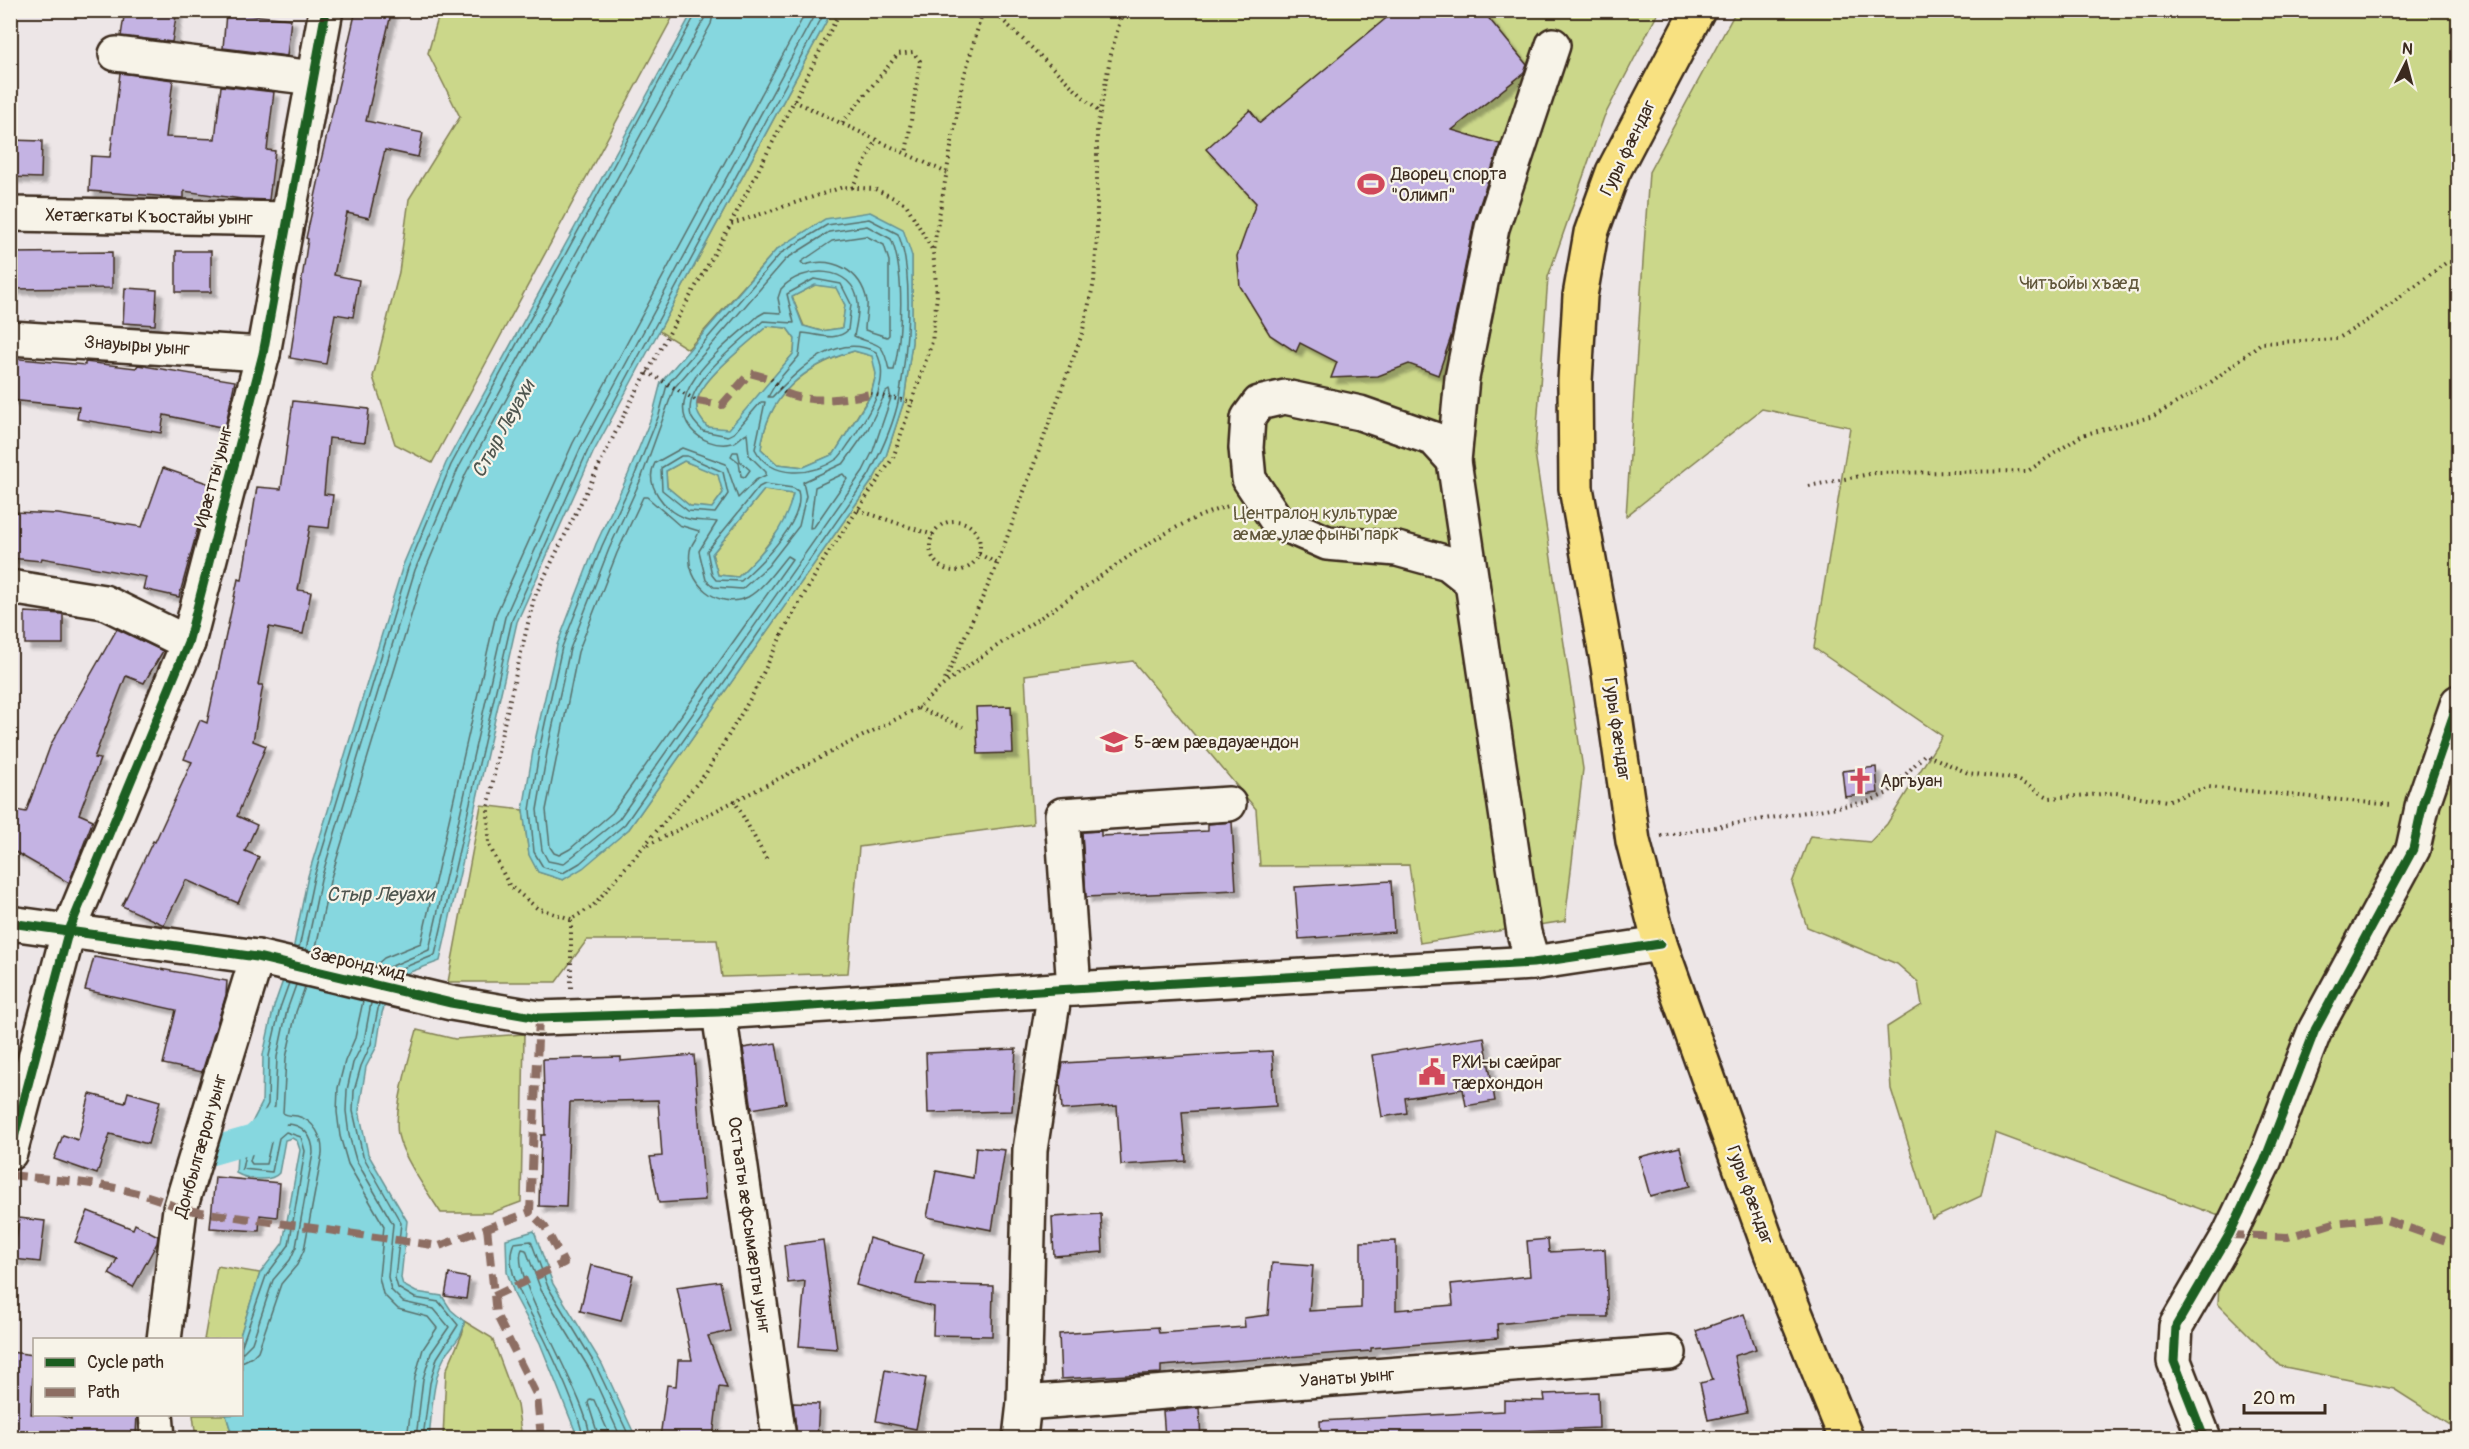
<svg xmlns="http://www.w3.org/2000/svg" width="2469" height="1449" font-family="Pangolin,sans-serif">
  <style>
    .green { fill: #cbd78a; stroke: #838054; stroke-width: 1.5 }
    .water { fill: #86d7df; stroke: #689292; stroke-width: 1.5; fill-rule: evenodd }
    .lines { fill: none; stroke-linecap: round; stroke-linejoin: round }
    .shore { stroke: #596f6b; stroke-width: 1.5 }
    .canal { stroke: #86d7df; stroke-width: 28 }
    .building { fill: #c4b3e3; stroke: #3b2a1e; stroke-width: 1.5; filter: url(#shadow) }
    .minor-casing { stroke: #3b2a1e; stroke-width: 38 }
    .major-casing { stroke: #3b2a1e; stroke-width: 38 }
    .path { stroke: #3b2a1e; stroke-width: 4; stroke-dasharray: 1.5 4.5; stroke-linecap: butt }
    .minor { stroke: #f7f3e8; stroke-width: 33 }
    .major { stroke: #f8e181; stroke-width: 33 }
    .quiet { stroke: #8d6e63; stroke-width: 8; stroke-dasharray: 15 8; stroke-linecap: butt }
    .cycleway-casing { stroke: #f7f3e8; stroke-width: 13 }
    .cycleway { stroke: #1b5e20; stroke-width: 9 }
    .labels { text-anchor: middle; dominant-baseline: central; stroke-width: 4.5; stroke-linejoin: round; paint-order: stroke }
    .street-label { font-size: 18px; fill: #3b2a1e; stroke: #f7f3e8 }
    .poi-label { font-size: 18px; fill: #3b2a1e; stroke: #f7f3e8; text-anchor: start }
    .park-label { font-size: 18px; fill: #5f5539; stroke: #f7f3e8 }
    .water-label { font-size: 20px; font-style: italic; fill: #4e554e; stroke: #f7f3e8 }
  </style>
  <defs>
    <filter id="shadow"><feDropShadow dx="5.5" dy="5.5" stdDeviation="1.5" flood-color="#0004"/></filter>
  </defs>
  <rect width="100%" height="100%" fill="#ede6e7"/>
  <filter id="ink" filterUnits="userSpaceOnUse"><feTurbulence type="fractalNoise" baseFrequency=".0167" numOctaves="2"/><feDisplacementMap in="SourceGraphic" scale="12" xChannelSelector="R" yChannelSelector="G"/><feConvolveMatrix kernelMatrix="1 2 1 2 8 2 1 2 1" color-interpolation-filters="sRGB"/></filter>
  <g filter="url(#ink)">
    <g class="green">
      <path d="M440 11H676L432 463 395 444 373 377 399 272 409 199 460 117 428 53Z"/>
      <path d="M832 11H1659L1604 117 1548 277 1535 453 1583 769 1565 921 1420 943 1409 865 1260 866 1256 809 1133 661 1025 675 1033 824 859 847 848 973 722 977 717 940H587L556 982H448L481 805 523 810 529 854 538 872 563 880 629 829 874 478 886 456 904 401 912 342V256L777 249 688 349 659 331Z"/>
      <path d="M1736 11H2458V1430L2394 1389 2280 1366 2218 1304 2222 1217 1995 1133 1981 1196 1932 1219 1891 1089 1887 1027 1922 1005 1918 982 1897 964 1807 927 1792 883 1810 836 1870 842 1887 824 1942 736 1814 648 1850 427 1762 409 1626 516 1649 172Z"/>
      <path d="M815 285 836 287 845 305 842 328 821 331 804 326 792 297Z"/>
      <path d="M767 326 787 328 795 339 794 353 729 430 707 427C701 419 695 413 697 402 700 379 749 343 767 326Z"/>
      <path d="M854 351 873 356 876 374 871 394 834 454 804 467 777 464 761 449C767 395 804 366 854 351Z"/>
      <path d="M684 461 718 474 723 493 712 508 690 506 667 487 666 471Z"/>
      <path d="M764 490 793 494 786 521 757 558 738 577 718 575 712 554Z"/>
      <path d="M417 1030 455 1039 524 1034 521 1202 491 1213H441C428 1193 403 1158 398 1135 393 1111 410 1054 417 1030Z"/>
      <path d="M217 1266 260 1273 239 1339 204 1340Z"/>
      <path d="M464 1321 492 1338 517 1405 522 1438H443L446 1371 463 1332Z"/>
      <path d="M193 1415H226L233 1438H196Z"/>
    </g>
    <g class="water">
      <path d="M693 11H832L593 453 517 622 440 961 394 978 382 1013 377 1046 366 1067 359 1110 368 1154 407 1221 401 1278 403 1285 416 1292 442 1296 451 1310 464 1321C465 1336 451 1345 444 1358 432 1381 432 1413 429 1438H233L226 1415 242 1414V1340L239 1339 260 1273 283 1243 300 1150 297 1141 292 1138 285 1140 279 1173C271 1183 246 1179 236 1173L237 1154 242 1142 262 1103 263 1055 274 1006 292 955 308 876 403 565 446 463Z"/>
      <path d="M870 212 903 229 912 256V342L904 401 886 456 874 478 629 829 583 868 563 880 538 872 529 855 523 810 534 745 557 645 596 544 628 475 653 413 661 382 777 249 825 219ZM815 285 836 288 845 305 842 328 821 331 803 326 792 297ZM767 326 787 328 795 339 794 353 729 429 707 427C701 419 695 413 697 402 700 379 749 343 767 326ZM854 351 872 356 876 374 871 395 834 454 804 467 777 464 761 449C767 395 805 365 854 351ZM684 461 718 475 723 493 712 508 690 506 667 487 666 471ZM764 490 793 494C785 530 764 551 738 577L718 575 712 554Z"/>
      <path d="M534 1231 553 1284 602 1364 636 1438H578L540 1343 515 1296 507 1272 506 1239Z"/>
    </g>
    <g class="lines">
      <g class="shore">
        <path d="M869 219 898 234C915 274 907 354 899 398 894 424 881 452 869 475L625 824 580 863 563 873 543 867 534 852 530 810 540 746 562 647 602 546 634 477 659 415 667 385 781 253 827 225Z"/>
        <path d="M867 226 891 239C905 271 902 336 894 370H889C882 338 879 348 854 336 856 326 859 314 858 303 854 264 802 265 781 289L778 298 781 313 765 312 758 316C733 340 660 390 691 429 700 440 717 447 732 443 739 441 742 435 747 433L749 455 766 472V475L756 480 738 498 726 464 682 448 655 463C643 485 665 510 685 518 695 522 708 520 717 522L699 551 706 580 714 587 742 589 768 566 799 526 806 496 803 482 844 463 868 429 886 392 889 390 891 398 873 451 863 471 619 819 563 864 548 861 542 850 537 810 548 747 570 649 609 549 641 479 674 388 786 259 829 232Z"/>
        <path d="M866 236 884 245 889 261V335L887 337 865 330C865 320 868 310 867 301 861 270 832 256 804 265L801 262 832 241Z"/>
        <path d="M814 279 841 284 851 304 848 330C836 343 815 333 802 333L799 356 776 383 768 397H772C798 371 836 331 876 352 893 382 867 416 851 441 847 446 842 455 837 459 812 476 771 480 755 449L765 402H761L734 433 728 436 703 431C699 427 693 422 691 416 682 384 742 341 763 321L794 323 787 294Z"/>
        <path d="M733 452H738L740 461 750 470 745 477 741 476 739 462 731 456Z"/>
        <path d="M681 456H687L723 472 728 494 715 513 688 511 662 490 661 468Z"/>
        <path d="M843 474 847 479 814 527 810 528 815 487Z"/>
        <path d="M765 484 793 488 798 491C806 520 761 563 741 581L716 580 712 575 707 551 759 487Z"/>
        <path d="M643 497H647L679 525 699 531C698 538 691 543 690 551 685 583 718 611 748 597 763 589 776 569 787 556L792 559 612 813 570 849 559 855 554 853 550 847 546 810 578 652 617 553Z"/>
        <path d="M299 948 314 877 408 568 451 465 698 10"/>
        <path d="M306 950 321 879 415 570 458 469 704 19 705 10"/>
        <path d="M315 952 330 881 424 573 466 473 711 24 714 10"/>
        <path d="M375 966 384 958 421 943 496 614 573 443 807 10"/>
        <path d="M385 969 429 950 505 617 581 447 817 10"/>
        <path d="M395 971 435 955 512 620 588 450 826 10"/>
        <path d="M363 1001 355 1038 345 1061 338 1088 337 1112 340 1136 348 1164 384 1226 379 1277 383 1294 398 1309 428 1317 437 1328 423 1349 415 1377 407 1438"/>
        <path d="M371 1003 364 1041 353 1063 347 1090 346 1111 349 1135 356 1160 393 1224 388 1277 391 1290 403 1302 434 1309 449 1327 431 1353 423 1379 416 1438"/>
        <path d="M379 1004 371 1044 361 1066 354 1091 353 1111 363 1156 401 1223 395 1278 398 1288 415 1298 439 1302 458 1325 437 1358 430 1383 423 1438"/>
        <path d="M242 1345 266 1276 289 1245 305 1151 301 1137 286 1132 279 1138 272 1172 242 1169 247 1144 268 1104 269 1056 280 1008 289 983"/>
        <path d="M242 1353 252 1343 273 1280 290 1260 296 1247 313 1153C313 1136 303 1124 286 1124L273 1134 266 1164H252L250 1161 254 1147 275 1106 277 1057 287 1010 296 985"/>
        <path d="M242 1362 252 1357 258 1351 281 1284 297 1265 304 1250 322 1154C323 1137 314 1120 297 1116 291 1115 287 1116 283 1113L286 1058 296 1012 305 987"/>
        <path d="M583 1438C580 1415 555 1361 544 1338 532 1315 501 1269 514 1243L531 1241 548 1287 596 1366 630 1438"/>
        <path d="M590 1438C588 1396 508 1276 522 1249L526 1250 541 1290 590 1370 621 1438"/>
        <path d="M599 1438 588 1403 590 1399 594 1400 611 1438"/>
      </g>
      <path class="canal" d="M212 1151 254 1139 272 1122"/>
    </g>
    <g class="building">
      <path d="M125 10H177L172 42 121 36Z"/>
      <path d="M356 10H392L366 121 423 133 418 157 385 150 369 218 347 213 334 275 359 280 353 317 335 314 326 364 290 358 308 239 306 238 321 170 319 169Z"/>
      <path d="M1396 10H1482L1527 65 1524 73 1452 130 1500 144 1474 222 1451 337 1438 375 1409 364 1378 376 1331 378 1337 362 1300 343 1296 352 1270 335 1240 286 1237 256 1256 203 1206 149 1250 110 1260 123Z"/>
      <path d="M226 13 291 19 287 56 223 48Z"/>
      <path d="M120 73 173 80 166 137 215 139 221 86 274 92 267 150 275 151 269 200 242 199 184 191V198L89 191 91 156 110 157Z"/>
      <path d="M10 140 42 141 41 178 10 177Z"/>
      <rect x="176" y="251" width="35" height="41"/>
      <path d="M112 252V288L10 289V253Z"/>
      <path d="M125 288 157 290 155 325 123 323Z"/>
      <path d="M10 358 85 365V362L136 368 138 365 235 381 225 428 164 415 161 433 77 419 79 407 10 400Z"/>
      <path d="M293 401 369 409 365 442 329 438 324 494 333 495 329 528 310 526 298 590 311 592 303 634 269 627 258 685H263L253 741 266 746 237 816 257 825 245 851 259 857 238 903 186 880 164 925 122 906 153 841 155 842 192 762 184 759 200 720 207 723 238 579 242 580 257 487 281 489Z"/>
      <path d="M163 468 210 484 179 597 143 589 146 577 42 558 41 561 10 558 14 512 58 514 142 527Z"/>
      <path d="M25 612 63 614V644H25Z"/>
      <path d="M117 629 163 651 144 683 126 676 94 758 100 759 79 814 93 820 69 883 10 849V809L26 812 51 744Z"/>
      <path d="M1011 706 1013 753 978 754 976 707Z"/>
      <path d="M1876 767 1878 793 1845 797 1842 771Z"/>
      <path d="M1232 822 1236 890 1086 897 1082 832 1101 831V836L1208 831V824Z"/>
      <path d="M1391 881 1394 932 1299 939 1295 887Z"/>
      <path d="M94 957 227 981 226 995 202 1072 163 1064 176 1010 85 990Z"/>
      <path d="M1484 1037 1495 1101 1466 1106 1463 1089 1405 1098 1407 1113 1382 1117 1372 1055Z"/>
      <path d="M776 1043 786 1103 752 1109 743 1048Z"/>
      <path d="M1016 1049 1012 1111 928 1113 926 1053Z"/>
      <path d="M1272 1051 1276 1106 1182 1112 1186 1161 1121 1165 1117 1106 1062 1110 1060 1079 1063 1063Z"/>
      <path d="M694 1055 705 1200 659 1203 650 1157 662 1156 658 1100 570 1102 566 1207 539 1206 541 1135H545L543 1059 621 1057V1061Z"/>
      <path d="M128 1092 160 1101 148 1144 110 1134 97 1174 54 1159 63 1135 78 1140 90 1094 125 1103Z"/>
      <path d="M976 1147 1005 1150 992 1230 927 1217 936 1171 973 1178Z"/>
      <path d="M1680 1147 1690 1186 1650 1196 1639 1157Z"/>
      <path d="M215 1177 280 1183 277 1217 260 1215 259 1231 210 1228Z"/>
      <path d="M88 1211 133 1229 135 1224 158 1236 157 1243 133 1287 109 1274 117 1259 75 1242Z"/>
      <path d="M1101 1214 1103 1252 1054 1256 1052 1217Z"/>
      <path d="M19 1218 45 1221 40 1262 14 1259Z"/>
      <path d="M869 1238 924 1254 916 1284 993 1286 992 1336 933 1335 934 1307 856 1285Z"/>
      <path d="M1548 1239 1549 1252 1605 1249 1608 1317H1564L1497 1324 1498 1338 1371 1348V1351L1161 1366V1373L1061 1379 1059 1334 1158 1327 1159 1333 1245 1327 1244 1318 1268 1315 1272 1263 1313 1266 1309 1311 1361 1308V1242L1396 1241V1310L1453 1305 1451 1284 1530 1276 1527 1241Z"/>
      <path d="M823 1240 837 1349 799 1346 805 1281 788 1283 784 1245Z"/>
      <path d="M591 1265 633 1275 621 1321 580 1311Z"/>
      <path d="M449 1274 469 1278 466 1299 445 1296Z"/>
      <path d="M720 1281 730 1331 708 1336 727 1388 719 1387 713 1438H660L667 1385 676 1386 678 1360H692L677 1287Z"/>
      <path d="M1744 1314 1756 1349 1734 1356 1747 1412 1708 1420 1700 1383 1713 1380 1696 1331Z"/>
      <path d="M10 1352 34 1355 31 1414H54L71 1419V1414H137L136 1436 118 1434 117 1438H10Z"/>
      <path d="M885 1370 926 1378 916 1429 876 1421Z"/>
      <path d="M1598 1392 1599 1428 1520 1431V1438H1321L1320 1421 1504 1411V1400L1545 1401 1544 1394Z"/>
      <path d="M793 1403 819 1404 817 1438H797Z"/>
      <path d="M1199 1408 1201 1438H1165L1163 1411Z"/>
    </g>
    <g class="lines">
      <defs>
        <g id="minor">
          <path d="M116 54 314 78"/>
          <path d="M10 214 288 219"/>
          <path d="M10 338 263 354"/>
          <path d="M1454 461 1434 439 1360 413 1285 397 1259 403 1248 418 1246 448 1249 479 1277 521 1327 543 1397 549 1448 563 1472 582"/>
          <path d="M10 587 104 602 188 643"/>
          <path d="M10 923 257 957 451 1003 539 1018 719 1012 1055 990 1533 963 1660 944"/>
          <path d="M1533 963 1524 933 1454 461 1462 378 1492 228 1553 45"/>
          <path d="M1074 989 1062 815 1229 804"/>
          <path d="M719 1012 779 1438"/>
          <path d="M10 1153 68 933 188 643 263 354 326 10"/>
          <path d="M164 1340 180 1209 257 957"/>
          <path d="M1024 1403 1669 1353"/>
          <path d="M156 1414 158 1438"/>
          <path d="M1020 1438 1024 1403 1030 1150 1055 990"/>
          <path d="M2204 1438 2174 1361 2176 1326 2229 1235 2264 1162 2315 1030 2413 849 2423 803 2458 702"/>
        </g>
        <path id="major" d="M1698 10 1613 172 1591 233 1580 296 1575 381 1576 488 1608 666 1633 841 1660 944 1771 1253 1846 1438"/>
      </defs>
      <use href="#minor" class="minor-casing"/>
      <use href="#major" class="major-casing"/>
      <g class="path">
        <path d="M992 10 1100 113"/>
        <path d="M794 101 947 173"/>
        <path d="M842 123 898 54 913 52 920 61 906 154"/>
        <path d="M852 188 876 140"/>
        <path d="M731 223 841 10"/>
        <path d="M647 372 697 401"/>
        <path d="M771 379 785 393"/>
        <path d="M871 394 913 402"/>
        <path d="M1809 486 1875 473 2028 471 2082 435 2154 416 2206 386 2261 343 2337 339 2373 317 2447 262H2458"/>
        <path d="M858 510 933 535"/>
        <circle cx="955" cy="546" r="25"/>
        <path d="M979 554 998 564"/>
        <path d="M945 680 995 570 1082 334 1094 282 1097 237V129L1111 53 1123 10"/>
        <path d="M918 708 963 727"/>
        <path d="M734 800 768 862"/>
        <path d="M1661 836 1867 802 1888 793 1925 754 1968 773 2015 779 2050 798 2116 793 2167 801 2208 787 2392 805"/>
        <path d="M648 845 918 708C960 666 1013 637 1062 603 1117 566 1167 523 1232 505"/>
        <path d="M571 919 537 908 509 885 489 845 488 810 500 741 534 598 631 401 731 224 843 187 875 189 906 204 933 251"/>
        <path d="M571 988V919L592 907 706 773 753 694 785 628 825 558 893 458 932 342 937 295 933 251 962 84 983 10"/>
      </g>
      <use href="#minor" class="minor"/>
      <use href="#major" class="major"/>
      <g class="quiet">
        <path d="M785 393C813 404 842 399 871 394"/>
        <path d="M697 401 722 405 750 373 771 379"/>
        <path d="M10 1175C64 1181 132 1184 180 1209L439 1246 530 1212 539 1018"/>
        <path d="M487 1227 496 1314 537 1396 541 1438"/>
        <path d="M2229 1235 2288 1237 2334 1223 2380 1218 2458 1245"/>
        <path d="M494 1296 564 1263 545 1227 530 1212"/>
      </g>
      <defs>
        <g id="cycleway">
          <path d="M10 923 257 957 451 1003 539 1018 719 1012 1055 990 1533 963 1660 944"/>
          <path d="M10 1153 68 933 188 643 263 354 326 10"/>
          <path d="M2204 1438 2174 1361 2176 1326 2229 1235 2264 1162 2315 1030 2413 849 2423 803 2458 702"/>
        </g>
      </defs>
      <use href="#cycleway" class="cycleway-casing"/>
      <use href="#cycleway" class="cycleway"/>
    </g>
  </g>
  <defs>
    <symbol id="stadium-bare" viewBox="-9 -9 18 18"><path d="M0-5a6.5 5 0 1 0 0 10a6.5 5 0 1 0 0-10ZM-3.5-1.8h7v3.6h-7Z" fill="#d1495b" stroke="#f7f3e8" stroke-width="2.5" paint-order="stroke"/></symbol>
    <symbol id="school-bare" viewBox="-9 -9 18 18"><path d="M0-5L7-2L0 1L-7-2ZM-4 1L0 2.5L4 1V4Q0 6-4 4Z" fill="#d1495b" stroke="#f7f3e8" stroke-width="2.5" paint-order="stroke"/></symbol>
    <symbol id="church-bare" viewBox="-9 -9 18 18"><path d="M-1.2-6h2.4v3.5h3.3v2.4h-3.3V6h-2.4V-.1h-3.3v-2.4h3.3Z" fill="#d1495b" stroke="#f7f3e8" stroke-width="2.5" paint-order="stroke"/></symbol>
    <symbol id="civic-bare" viewBox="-9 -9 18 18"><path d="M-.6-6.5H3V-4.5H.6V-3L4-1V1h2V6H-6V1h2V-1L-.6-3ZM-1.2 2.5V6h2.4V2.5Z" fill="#d1495b" stroke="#f7f3e8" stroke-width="2.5" paint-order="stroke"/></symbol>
  </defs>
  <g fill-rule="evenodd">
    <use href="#stadium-bare" x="1352" y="165" width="38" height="38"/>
    <use href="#school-bare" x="1095" y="723" width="38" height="38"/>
    <use href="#church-bare" x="1841" y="762" width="38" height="38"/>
    <use href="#civic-bare" x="1413" y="1053" width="38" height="38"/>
  </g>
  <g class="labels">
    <g class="street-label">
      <text transform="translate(1628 148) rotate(-64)">Гуры фӕндаг</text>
      <text transform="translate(149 217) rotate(1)">Хетæгкаты Къостайы уынг</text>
      <text transform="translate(137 346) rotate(4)">Знауыры уынг</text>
      <text transform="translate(214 477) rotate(-75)">Ирæтты уынг</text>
      <text transform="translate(1617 729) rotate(82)">Гуры фӕндаг</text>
      <text transform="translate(358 964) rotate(13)">Зæронд хид</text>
      <text transform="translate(201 1146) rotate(-74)">Донбылгæрон уынг</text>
      <text transform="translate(1750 1195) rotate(70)">Гуры фӕндаг</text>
      <text transform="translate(749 1225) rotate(82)">Остъаты æфсымæрты уынг</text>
      <text transform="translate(1347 1378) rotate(-4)">Уанаты уынг</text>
    </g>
    <g class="poi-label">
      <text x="1391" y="174">Дворец спорта<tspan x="1391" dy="21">"Олимп"</tspan></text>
      <text x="1134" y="742">5-æм рӕвдауӕндон</text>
      <text x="1880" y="781">Аргъуан</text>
      <text x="1452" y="1062">РХИ-ы сæйраг<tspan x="1452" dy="21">тæрхондон</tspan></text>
    </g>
    <g class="park-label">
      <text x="2079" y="283">Читъойы хъæд</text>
      <text x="1316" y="513">Централон культурæ<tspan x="1316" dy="21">æмæ улæфыны парк</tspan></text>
    </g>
    <g class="water-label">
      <text transform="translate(503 429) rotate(-61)">Стыр Леуахи</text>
      <text x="380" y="894">Стыр Леуахи</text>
    </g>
  </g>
  <rect width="2469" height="1449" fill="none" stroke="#f7f3e8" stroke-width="36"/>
  <rect x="18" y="18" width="2433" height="1413" fill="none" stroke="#3b2a1e" stroke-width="2" filter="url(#ink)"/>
  <rect x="33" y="1338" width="210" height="78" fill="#f7f3e8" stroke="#aca397" stroke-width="1.5"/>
  <rect x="45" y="1358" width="30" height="9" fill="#1b5e20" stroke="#aca397" stroke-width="1.5"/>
  <text x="87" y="1368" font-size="18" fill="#3b2a1e">Cycle path</text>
  <rect x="45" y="1388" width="30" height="9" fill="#8d6e63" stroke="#aca397" stroke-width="1.5"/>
  <text x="87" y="1398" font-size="18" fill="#3b2a1e">Path</text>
  <g transform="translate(2406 63) rotate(6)" stroke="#f7f3e8" stroke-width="4.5" paint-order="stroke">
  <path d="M0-4.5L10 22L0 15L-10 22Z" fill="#3b2a1e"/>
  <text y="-9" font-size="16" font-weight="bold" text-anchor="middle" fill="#3b2a1e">N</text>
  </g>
  <path d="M2244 1404v9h81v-9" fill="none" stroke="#3b2a1e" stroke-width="3"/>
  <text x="2253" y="1404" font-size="18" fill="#3b2a1e" stroke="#f7f3e8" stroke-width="4.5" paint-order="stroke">20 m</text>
</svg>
